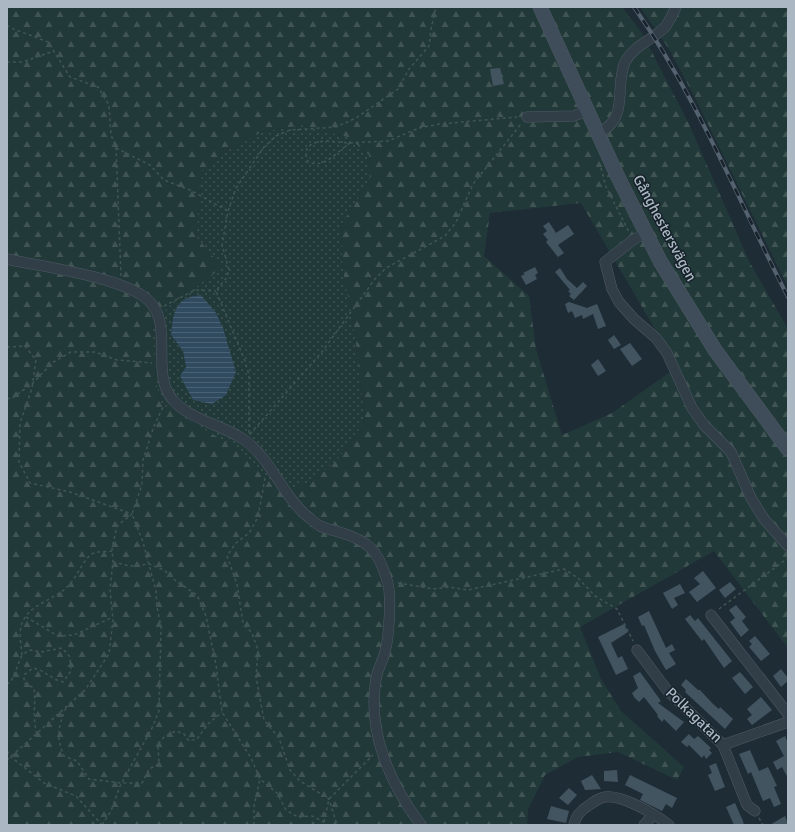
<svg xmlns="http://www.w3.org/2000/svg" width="795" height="832" font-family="Signika,sans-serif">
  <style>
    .grass { fill: url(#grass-dots); fill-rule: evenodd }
    .forest { fill: url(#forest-firs); fill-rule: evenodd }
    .water { fill: url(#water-rules) }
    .building { fill: #435461 }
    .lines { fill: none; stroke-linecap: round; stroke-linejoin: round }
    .street-casing { stroke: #4f5b65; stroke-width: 11 }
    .secondary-casing { stroke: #4f5b65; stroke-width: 15 }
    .path { stroke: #3f5655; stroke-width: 1.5; stroke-dasharray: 3 3; stroke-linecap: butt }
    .street { stroke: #313d47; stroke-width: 10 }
    .secondary { stroke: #3f4d5a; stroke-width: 14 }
    .rail-casing { stroke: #53626e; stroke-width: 4 }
    .rail { stroke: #17222b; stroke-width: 2.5; stroke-dasharray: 8; stroke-linecap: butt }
    .labels { text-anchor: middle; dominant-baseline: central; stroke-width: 3; stroke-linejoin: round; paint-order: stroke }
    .street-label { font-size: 15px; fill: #abb8c4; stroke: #17222b }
  </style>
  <defs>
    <pattern id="grass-dots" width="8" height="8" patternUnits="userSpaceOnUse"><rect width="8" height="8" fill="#213938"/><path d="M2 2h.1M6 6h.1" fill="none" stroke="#3f5453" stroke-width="1.8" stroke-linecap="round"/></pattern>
    <pattern id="forest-firs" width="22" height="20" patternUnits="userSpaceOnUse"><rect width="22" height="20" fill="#213938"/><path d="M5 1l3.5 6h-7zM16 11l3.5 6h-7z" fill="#3f5453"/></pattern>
    <pattern id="water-rules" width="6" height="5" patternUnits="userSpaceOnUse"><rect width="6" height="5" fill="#304a5f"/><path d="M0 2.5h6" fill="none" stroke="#4b6274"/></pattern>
  </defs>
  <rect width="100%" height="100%" fill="#1e2c36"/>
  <path class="grass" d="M301 125 349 137 369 155 370 180 341 225 343 271 354 327 365 421 340 457 312 482 278 493 255 464 161 404 156 382 152 324 179 296 205 282 196 236 202 170 230 149 262 132ZM216 313 228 345 186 367 183 351 171 335Z"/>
  <g class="forest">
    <path d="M7 7H622L642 33 689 124 750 263 788 329V648L714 551 580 627 601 679 621 711 684 767 677 780 618 752 578 757 545 775 528 809 527 825H7ZM301 125 348 137 369 155 370 180 341 225 343 271 354 327 365 421 340 457 312 482 278 492 255 464 231 445 161 404 156 382 152 324 179 296 205 282 221 267 196 236 202 170 230 149 262 132ZM581 203 676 365 673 370 612 413 562 435 536 349 529 296 484 256 490 213Z"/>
    <path d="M640 7H788V287L695 98 669 49Z"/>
  </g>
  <path class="water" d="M201 295 216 313 223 328 236 372 226 395 212 404 193 400 180 376 186 367 183 351 171 335C174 311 174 298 201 295Z"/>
  <g class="building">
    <path d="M500 68 504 84 493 86 490 69Z"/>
    <path d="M549 222 556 233 568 225 574 234 558 245 564 253 558 257 546 242 548 240 543 234 547 231 543 226Z"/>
    <path d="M535 267 538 273 535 275 537 279 526 285 521 276 525 274 523 273Z"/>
    <path d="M560 268 567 279 577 288 583 282 587 286 574 300 569 296 571 294 568 291 570 290 555 272Z"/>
    <path d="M569 302 587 308 597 304 606 326 598 329 593 314 583 319 582 315 575 318 572 311 568 313 565 304Z"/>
    <path d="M614 335 621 345 614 349 608 340Z"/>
    <path d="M630 343 642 359 632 366 620 349Z"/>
    <path d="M598 359 606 371 598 376 591 365Z"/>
    <path d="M703 571 716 588 697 602 689 592 700 584 694 578Z"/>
    <path d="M730 582 736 589 725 598 719 590Z"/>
    <path d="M680 584 685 593 674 598 678 605 672 609 663 593Z"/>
    <path d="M736 605 746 617 742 621 749 630 741 637 730 622 735 618 729 610Z"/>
    <path d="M649 611 666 648 672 644 675 650 669 653 676 664 666 670 655 651 644 625 642 626 638 617Z"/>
    <path d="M690 615 695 621 698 618 732 661 724 668 704 639 702 641 685 619Z"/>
    <path d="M624 624 628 632 611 643 618 658 622 656 628 669 616 675 598 637Z"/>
    <path d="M755 636 770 654 761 661 749 647 752 644 749 641Z"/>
    <path d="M781 669 788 678V681L781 687 773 676Z"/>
    <path d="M640 672 661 701 658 703 684 722 676 731 664 719 662 722 657 716 658 715 644 697 639 702 634 697 632 693 638 688 633 676Z"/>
    <path d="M740 672 753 687 745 694 732 678Z"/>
    <path d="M686 679 698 690H700L713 704 719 709 720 707 733 719 725 729 685 692 686 690 681 685Z"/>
    <path d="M761 697 772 710 752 725 747 719 752 715 747 709Z"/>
    <path d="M689 734 694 739 698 736 711 748 709 750 712 753 706 759 704 755 702 758 689 745 687 747 681 742Z"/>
    <path d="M785 736 788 743V778L782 767 777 770 773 762 784 756 776 741Z"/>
    <path d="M750 750 759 771 768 767 777 786 774 787 781 804 774 807 770 798 763 801 751 772 748 774 739 754Z"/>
    <path d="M716 763 725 787 715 791 708 775 712 773 709 766Z"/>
    <path d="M617 770 618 782 604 781V771Z"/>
    <path d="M592 775 601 789 585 790 581 781Z"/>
    <path d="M630 775 677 798 672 808 666 804 662 811 640 800 643 794 625 785Z"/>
    <path d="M569 788 577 795 568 805 559 798Z"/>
    <path d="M735 803 743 821 744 825H734L726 807Z"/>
    <path d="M551 806 569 811 566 823 547 819Z"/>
    <path d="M785 816 788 825H770Z"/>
  </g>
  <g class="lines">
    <defs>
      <g id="street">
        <path d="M527 117 574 116 588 110"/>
        <path d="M599 133C630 117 614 88 625 62 634 45 653 40 666 26 670 20 673 14 676 7"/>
        <path d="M646 233 633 240 605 262 612 289 619 302 634 319 656 338 667 353 692 408 704 425 731 452 751 498 764 519 788 546"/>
        <path d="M7 259C44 267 113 276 143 296 178 319 148 372 173 400 189 419 222 425 243 439 271 458 282 495 307 516 311 519 316 524 320 526 326 529 333 530 339 532 369 541 378 550 387 580 392 594 389 637 385 652 383 661 377 670 376 679 367 732 390 784 421 825"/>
        <path d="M711 615 788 714"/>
        <path d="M637 650 667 690 723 745 788 722"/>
        <path d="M723 745 747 805 755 811"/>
        <path d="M574 825C575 817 581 810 588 806 593 802 599 798 605 797 622 794 656 815 669 825"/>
        <path d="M644 825 653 815"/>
      </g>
      <path id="secondary" d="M540 7 617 175 660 261 715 350 788 449"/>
    </defs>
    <use href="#street" class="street-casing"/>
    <use href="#secondary" class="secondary-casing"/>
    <g class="path">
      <path d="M7 25 11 28 48 42 70 77 98 87 109 105 111 135 116 147 121 276"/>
      <path d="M7 62H23L54 51"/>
      <path d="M350 143C336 152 325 169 308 162L306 156 307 148 313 143 325 141 350 143 388 141 419 128 440 124 517 117"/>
      <path d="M116 148 150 165 164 180 190 190 228 211"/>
      <path d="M601 168 606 187 629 232"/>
      <path d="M164 306 195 290 216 291"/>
      <path d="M7 347 25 346 36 360 32 388 20 423 19 462 30 483 70 492 132 514"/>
      <path d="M7 398 11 399 33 383 52 363 71 352H95L117 360 152 363"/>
      <path d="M249 433V375L245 361 216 291 227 277 229 270 222 245 228 211 236 188 264 147 276 136 290 130 336 127 356 118 398 89 409 69 429 46 431 29 436 7"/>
      <path d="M250 434 321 353 375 279 386 268 445 236 456 222 473 184 521 124"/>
      <path d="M265 478 258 517 249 533 236 543 227 556 237 584 243 623 252 633 258 650 256 677 264 720 279 738 290 770 300 781 329 799 337 825"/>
      <path d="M113 562 130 566 149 564 164 570 176 581 197 595 206 616 216 665 222 712 251 758 260 779 277 793 286 810 298 817 312 816 324 822 325 825"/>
      <path d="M398 583 433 589 449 587 468 590 564 569 578 578 595 596 617 609 633 641"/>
      <path d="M719 609 788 558"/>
      <path d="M26 617 58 636 74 635 113 617"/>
      <path d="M7 684 11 682 22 655"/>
      <path d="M66 708C58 727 56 737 64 756L77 761 89 779 121 783H142L149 769 159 764 158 744 165 736 176 731 184 734 189 741 197 739 208 724 222 712"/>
      <path d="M37 734C32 717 36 705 34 688L24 683V675L33 668C47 671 48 678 63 682L71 671 70 657 62 648 41 652 29 650 22 655C21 645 18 630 23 621 31 604 53 600 66 588 77 579 84 556 94 553 99 551 107 552 112 551"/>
      <path d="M7 751 11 757 44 783 76 796 102 825"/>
      <path d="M7 760 85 690 109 654 113 620 110 589 113 562 112 548 117 526 132 514"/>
      <path d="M759 818 763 825"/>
      <path d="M324 822 329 799 373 755"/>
      <path d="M102 825 111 811 120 786 152 728 159 711 161 627 157 607 156 591 143 542 132 514 142 485 143 460 154 426 164 405"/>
      <path d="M254 825V806L260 779"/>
    </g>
    <use href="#street" class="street"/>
    <use href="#secondary" class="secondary"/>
    <defs>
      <path id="rail" d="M634 7C697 97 738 200 788 297"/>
    </defs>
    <use href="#rail" class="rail-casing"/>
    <use href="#rail" class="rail"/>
  </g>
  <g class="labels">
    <g class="street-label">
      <text transform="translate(665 228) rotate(62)">Gånghestersvägen</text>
      <text transform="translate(694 715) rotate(44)">Polkagatan</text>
    </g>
  </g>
  <rect width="795" height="832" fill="none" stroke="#abb8c4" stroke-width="16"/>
</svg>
